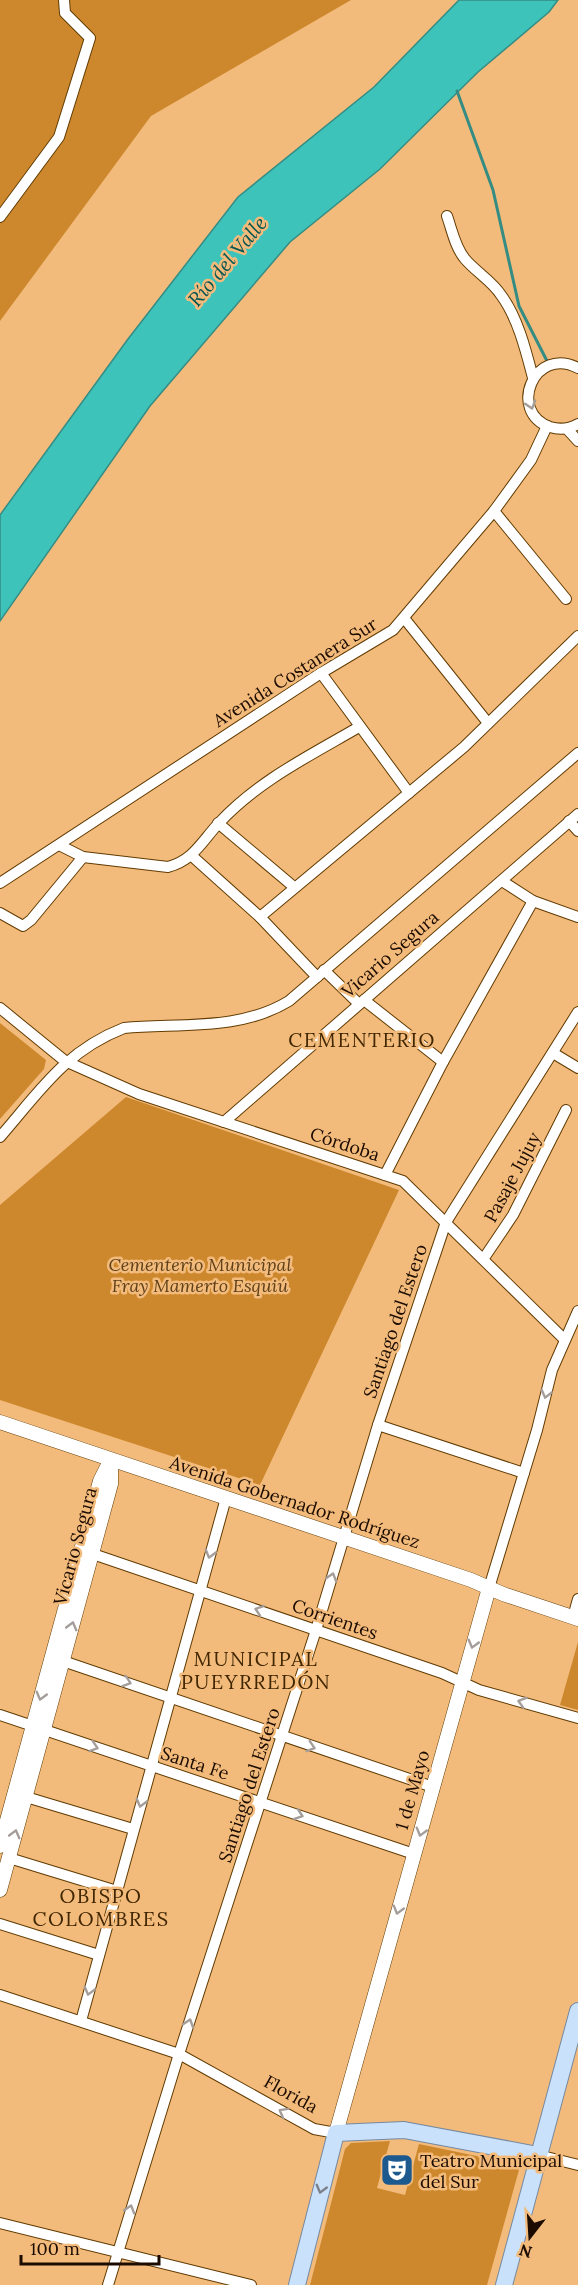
<svg xmlns="http://www.w3.org/2000/svg" width="578" height="2285" font-family="Lora,serif">
  <style>
    .green { fill: #cd882d }
    .water { fill: #3ec3bb; stroke: #348c83; stroke-width: 1.5 }
    .lines { fill: none; stroke-linecap: round; stroke-linejoin: round }
    .stream { stroke: #348c83; stroke-width: 3 }
    .minor-casing { stroke: #613b02; stroke-width: 12 }
    .tertiary-casing { stroke: #613b02; stroke-width: 15 }
    .primary-casing { stroke: #7589a0; stroke-width: 18 }
    .minor { stroke: #fff; stroke-width: 10 }
    .tertiary { stroke: #fff; stroke-width: 14 }
    .primary { stroke: #c9e1fa; stroke-width: 16 }
    .oneway { stroke: #a49d99 }
    .oneway2 { stroke: #7b818a }
    .labels { text-anchor: middle; dominant-baseline: central; stroke-width: 5; stroke-linejoin: round; paint-order: stroke }
    .street-label { font-size: 18px; fill: #1b0b00; stroke: #f3bb7b }
    .park-label { font-size: 18px; font-style: italic; fill: #5f4019; stroke: #f3bb7b }
    .poi-label { font-size: 18px; fill: #1b0b00; stroke: #f3bb7b; text-anchor: start }
    .water-label { font-size: 20px; font-style: italic; fill: #045551; stroke: #f3bb7b }
    .neighbourhood-label { font-size: 20px; letter-spacing: 1.5px; fill: #412602; stroke: #f3bb7b }
  </style>
  <rect width="100%" height="100%" fill="#f3bb7b"/>
  <g class="green">
    <path d="M0 0H351L151 116 0 321Z"/>
    <path d="M0 1023 46 1060 44 1069 0 1119Z"/>
    <path d="M126 1097 399 1190 260 1485 0 1400V1205Z"/>
    <path d="M578 1642V1710L560 1705Z"/>
    <path d="M390 2141 377 2188 405 2195 419 2144 515 2164 519 2170 487 2285H310L345 2149 351 2143Z"/>
  </g>
  <path class="water" d="M459 0H558L549 12 478 72 380 169 290 242 150 406 0 621V515L128 339 238 197 374 87Z"/>
  <g class="lines">
    <path class="stream" d="M457 91 493 190 519 306 547 361"/>
    <defs>
      <g id="minor">
        <path d="M447 216C452 230 455 247 465 259 476 272 492 281 501 295 518 318 526 351 533 378"/>
        <path d="M0 217 59 137 90 38 65 13 64 0"/>
        <path d="M578 368C534 345 507 412 550 427 560 430 569 429 578 424"/>
        <path d="M567 429 578 441"/>
        <path d="M494 511 566 599"/>
        <path d="M404 618 488 723"/>
        <path d="M321 673 409 793"/>
        <path d="M569 821 578 831"/>
        <path d="M218 823 294 887"/>
        <path d="M59 845 83 857 168 867C194 860 202 841 219 823 258 781 309 756 359 727"/>
        <path d="M192 856 260 917 317 977"/>
        <path d="M502 881 533 901 578 917"/>
        <path d="M0 883 321 673 393 630 494 511 531 460 547 426"/>
        <path d="M0 913 23 926 31 920 83 857"/>
        <path d="M260 917 464 747 578 636"/>
        <path d="M324 970 359 1004"/>
        <path d="M364 1000 443 1062"/>
        <path d="M0 1008 65 1061 139 1094 403 1181 564 1339"/>
        <path d="M553 1053 578 1068"/>
        <path d="M224 1122 578 814"/>
        <path d="M0 1137C40 1091 65 1051 124 1028 180 1023 240 1031 289 1001L578 753"/>
        <path d="M385 1175 443 1062 533 901"/>
        <path d="M484 1258 513 1215 566 1110"/>
        <path d="M378 1425 524 1473"/>
        <path d="M87 1552 442 1673 479 1690 578 1718"/>
        <path d="M489 1588 537 1430 552 1370 578 1311"/>
        <path d="M573 1617 578 1599"/>
        <path d="M57 1659 433 1787"/>
        <path d="M0 1715 414 1854"/>
        <path d="M26 1797 133 1829"/>
        <path d="M9 1858 117 1891"/>
        <path d="M0 1924 99 1955"/>
        <path d="M0 1995 179 2054 314 2129 336 2133"/>
        <path d="M81 2021 226 1498"/>
        <path d="M538 2155 578 2165"/>
        <path d="M0 2223 251 2285"/>
        <path d="M108 2285 179 2054 316 1630 378 1425 446 1222 578 1012"/>
      </g>
      <g id="tertiary">
        <path d="M0 1422 471 1580 503 1594 578 1619"/>
        <path d="M0 1846 100 1481 110 1461"/>
        <path d="M0 1890 111 1484V1460"/>
        <path d="M336 2133 489 1588"/>
      </g>
      <g id="primary">
        <path d="M297 2285 336 2133 404 2130 538 2155"/>
        <path d="M504 2285 578 2011"/>
      </g>
    </defs>
    <use href="#minor" class="minor-casing"/>
    <use href="#tertiary" class="tertiary-casing"/>
    <use href="#primary" class="primary-casing"/>
    <use href="#minor" class="minor"/>
    <use href="#tertiary" class="tertiary"/>
    <use href="#primary" class="primary"/>
  </g>
  <defs><path id="oneway-chevron" d="M-2-3.5L2.5 0L-2 3.5" fill="none" stroke-width="1.6" stroke-linecap="round" stroke-linejoin="round" transform="scale(1.5)"/></defs>
  <g class="oneway">
    <use href="#oneway-chevron" transform="translate(531 405) rotate(73)"/>
    <use href="#oneway-chevron" transform="translate(546 1394) rotate(104)"/>
    <use href="#oneway-chevron" transform="translate(210 1554) rotate(106)"/>
    <use href="#oneway-chevron" transform="translate(332 1577) rotate(-73)"/>
    <use href="#oneway-chevron" transform="translate(259 1610) rotate(-161)"/>
    <use href="#oneway-chevron" transform="translate(72 1626) rotate(-75)"/>
    <use href="#oneway-chevron" transform="translate(473 1644) rotate(105)"/>
    <use href="#oneway-chevron" transform="translate(127 1682) rotate(18)"/>
    <use href="#oneway-chevron" transform="translate(41 1696) rotate(105)"/>
    <use href="#oneway-chevron" transform="translate(522 1702) rotate(-164)"/>
    <use href="#oneway-chevron" transform="translate(94 1747) rotate(18)"/>
    <use href="#oneway-chevron" transform="translate(311 1747) rotate(18)"/>
    <use href="#oneway-chevron" transform="translate(141 1803) rotate(105)"/>
    <use href="#oneway-chevron" transform="translate(299 1815) rotate(19)"/>
    <use href="#oneway-chevron" transform="translate(421 1832) rotate(106)"/>
    <use href="#oneway-chevron" transform="translate(15 1834) rotate(-75)"/>
    <use href="#oneway-chevron" transform="translate(398 1910) rotate(106)"/>
    <use href="#oneway-chevron" transform="translate(89 1991) rotate(105)"/>
    <use href="#oneway-chevron" transform="translate(189 2023) rotate(-72)"/>
    <use href="#oneway-chevron" transform="translate(283 2112) rotate(-151)"/>
    <use href="#oneway-chevron" transform="translate(130 2209) rotate(-73)"/>
  </g>
  <use class="oneway2" href="#oneway-chevron" transform="translate(321 2189) rotate(105)"/>
  <defs>
    <symbol id="theatre-square" viewBox="-11 -11 22 22"><rect x="-9" y="-9" width="18" height="18" rx="4" fill="#1b598f" stroke="#f3bb7b"/><path d="M-5-5.5Q0-4 5-5.5V0Q5 5 0 6Q-5 5-5 0ZM-3.3-2.5H-1v1.5H-3.3ZM1-2.5H3.3v1.5H1ZM-2.8 1Q0 5.5 2.8 1Z" fill="#fff"/></symbol>
  </defs>
  <g fill-rule="evenodd">
    <use href="#theatre-square" x="378" y="2151" width="38" height="38"/>
  </g>
  <g class="labels">
    <g class="street-label">
      <text transform="translate(295 672) rotate(-32)">Avenida Costanera Sur</text>
      <text transform="translate(390 954) rotate(-41)">Vicario Segura</text>
      <text transform="translate(345 1144) rotate(18)">Córdoba</text>
      <text transform="translate(512 1177) rotate(-62)">Pasaje Jujuy</text>
      <text transform="translate(395 1321) rotate(-71)">Santiago del Estero</text>
      <text transform="translate(295 1502) rotate(18)">Avenida Gobernador Rodríguez</text>
      <text transform="translate(75 1546) rotate(-75)">Vicario Segura</text>
      <text transform="translate(335 1619) rotate(19)">Corrientes</text>
      <text transform="translate(195 1763) rotate(18)">Santa Fe</text>
      <text transform="translate(249 1785) rotate(-72)">Santiago del Estero</text>
      <text transform="translate(412 1790) rotate(-74)">1 de Mayo</text>
      <text transform="translate(291 2094) rotate(29)">Florida</text>
    </g>
    <g class="park-label">
      <text x="200" y="1264">Cementerio Municipal<tspan x="200" dy="21">Fray Mamerto Esquiú</tspan></text>
    </g>
    <g class="poi-label">
      <text x="420" y="2160">Teatro Municipal<tspan x="420" dy="21">del Sur</tspan></text>
    </g>
    <g class="water-label">
      <text transform="translate(227 261) rotate(-50)">Río del Valle</text>
    </g>
    <g class="neighbourhood-label">
      <text x="362" y="1039">CEMENTERIO</text>
      <text x="256" y="1658">MUNICIPAL<tspan x="256" dy="23">PUEYRREDÓN</tspan></text>
      <text x="101" y="1895">OBISPO<tspan x="101" dy="23">COLOMBRES</tspan></text>
    </g>
  </g>
  <g transform="translate(530 2237) rotate(197)" stroke="#f3bb7b" stroke-width="4.5" paint-order="stroke">
  <path d="M0-4.5L10 22L0 15L-10 22Z" fill="#1b0b00"/>
  <text y="-9" font-size="16" font-weight="bold" text-anchor="middle" fill="#1b0b00">N</text>
  </g>
  <path d="M21 2255v9h138v-9" fill="none" stroke="#1b0b00" stroke-width="3"/>
  <text x="30" y="2255" font-size="18" fill="#1b0b00" stroke="#f3bb7b" stroke-width="4.5" paint-order="stroke">100 m</text>
</svg>
